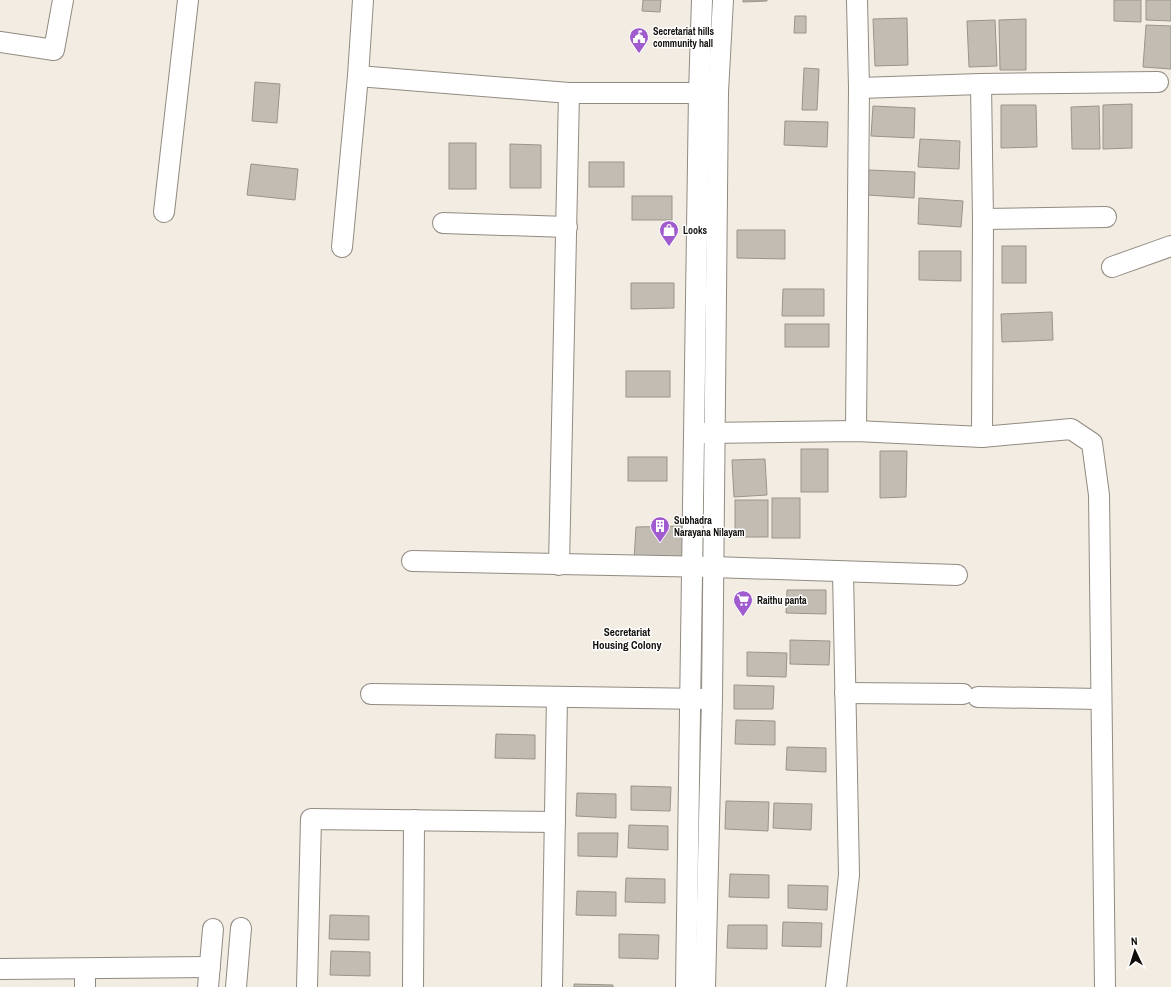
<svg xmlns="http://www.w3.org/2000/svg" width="1171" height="987" font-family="'Archivo Narrow',sans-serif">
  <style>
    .building { fill: #c3bcb2; stroke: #99948a }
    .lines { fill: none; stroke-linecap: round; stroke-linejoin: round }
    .minor-casing { stroke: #918b81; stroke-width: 22 }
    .minor { stroke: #fff; stroke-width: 20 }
    .labels { text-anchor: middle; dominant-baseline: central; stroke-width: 3; stroke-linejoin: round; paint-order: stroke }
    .poi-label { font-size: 10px; font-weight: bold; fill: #100d0a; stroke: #fff; text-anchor: start }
    .neighbourhood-label { font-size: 11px; font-weight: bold; fill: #100d0a; stroke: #fff }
  </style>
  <rect width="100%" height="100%" fill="#f3ece2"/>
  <g class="building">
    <path d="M643 0H661L660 12 642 11Z"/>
    <path d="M743 0H767V1L743 2Z"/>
    <path d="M1114 0H1141V22L1114 21Z"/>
    <path d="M1146 0H1171V21L1146 20Z"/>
    <path d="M795 16H806V33H794Z"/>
    <path d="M907 18 908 65 875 66 873 19Z"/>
    <path d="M1026 19V70H1000L999 20Z"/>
    <path d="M995 20 997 66 969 67 967 21Z"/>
    <path d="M1146 25 1171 26V69L1143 67Z"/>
    <path d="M804 68 819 69 817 110H802Z"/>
    <path d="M255 82 280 84 277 123 252 121Z"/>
    <path d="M1132 104V148L1103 149V105Z"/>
    <path d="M1001 105H1036L1037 147 1001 148Z"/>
    <path d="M873 106 915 108 914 138 871 136Z"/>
    <path d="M1099 106 1100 149H1072L1071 107Z"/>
    <path d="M785 121 828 122 827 147 784 145Z"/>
    <path d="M920 139 960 141 959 169 918 167Z"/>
    <rect x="449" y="143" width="27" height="46"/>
    <path d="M510 144 541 145V188H510Z"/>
    <rect x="589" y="162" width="35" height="25"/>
    <path d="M251 164 298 169 295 200 247 195Z"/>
    <path d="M869 170 915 172 914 198 867 195Z"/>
    <rect x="632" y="196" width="40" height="24"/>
    <path d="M919 198 963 201 961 227 918 224Z"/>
    <path d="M737 230H785V259L737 258Z"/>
    <rect x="1002" y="246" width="24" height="37"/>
    <path d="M919 251H961V281L919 280Z"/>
    <path d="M631 283H674V308L631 309Z"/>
    <path d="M783 289H824V316H782Z"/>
    <path d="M1052 312 1053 340 1002 342 1001 314Z"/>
    <rect x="785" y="324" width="44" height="23"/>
    <rect x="626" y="371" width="44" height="26"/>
    <rect x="801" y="449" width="27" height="43"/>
    <path d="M880 451H907L906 497 880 498Z"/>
    <rect x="628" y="457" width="39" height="24"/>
    <path d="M765 459 767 495 734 497 732 460Z"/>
    <rect x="772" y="498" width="28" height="40"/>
    <rect x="735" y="500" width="33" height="37"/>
    <path d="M683 526 686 563 634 560 636 527Z"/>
    <path d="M787 590H826V614L786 613Z"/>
    <path d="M790 640 830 641 829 665 790 664Z"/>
    <path d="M747 652 787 653 786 677 747 676Z"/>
    <path d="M734 685 774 686 773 709H734Z"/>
    <path d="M736 720 775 721V745L735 744Z"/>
    <path d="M496 734 535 735V759L495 758Z"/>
    <path d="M787 747 826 748V772L786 770Z"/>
    <path d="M631 786 671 787 670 811 631 810Z"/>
    <path d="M577 793 616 794V818L576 816Z"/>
    <path d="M726 801 769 802 768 831 725 829Z"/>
    <path d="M774 803 812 804 811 830 773 828Z"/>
    <path d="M629 825 668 826V850L628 848Z"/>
    <path d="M578 833H618L617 857 578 856Z"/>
    <path d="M730 874 769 875V898L729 897Z"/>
    <path d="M626 878 665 879V903L625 902Z"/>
    <path d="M788 885 828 886 827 910 788 908Z"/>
    <path d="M577 891 616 892V916L576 915Z"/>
    <path d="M330 915 369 916V940L329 939Z"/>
    <path d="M783 922 822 923 821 947 782 946Z"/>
    <path d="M728 925H767V949L727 948Z"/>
    <path d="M619 934 659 935 658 959 619 958Z"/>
    <path d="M331 951 370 952V976L330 975Z"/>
    <path d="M574 984 613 985V987H574Z"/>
  </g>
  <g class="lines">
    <defs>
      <g id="minor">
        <path d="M0 42 54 50 63 0"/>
        <path d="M358 76 569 93H699"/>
        <path d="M981 84 983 219 982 437"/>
        <path d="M859 88 981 84 1158 82"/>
        <path d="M164 212 188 0"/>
        <path d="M983 219 1106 217"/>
        <path d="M443 223 567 227"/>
        <path d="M342 247 358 76 363 0"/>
        <path d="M1112 267 1171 246"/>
        <path d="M856 431 859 88 857 0"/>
        <path d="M702 433 856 431 982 437 1071 429 1092 443 1099 495 1105 987"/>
        <path d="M412 561 713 567 957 575"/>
        <path d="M559 565 569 93"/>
        <path d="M845 693 963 694"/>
        <path d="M371 694 705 699"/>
        <path d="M978 697 1101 699"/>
        <path d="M0 969 210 967"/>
        <path d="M85 987V969"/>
        <path d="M208 987 213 929"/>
        <path d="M236 987 241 928"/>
        <path d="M307 987 311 819 555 822"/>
        <path d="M413 987 414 820"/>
        <path d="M552 987 557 697"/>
        <path d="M686 987 699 93 702 0"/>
        <path d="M705 987 712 699 718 92 723 0"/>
        <path d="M836 987 849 875 843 572"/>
      </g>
    </defs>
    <use href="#minor" class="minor-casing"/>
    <use href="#minor" class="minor"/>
  </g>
  <defs>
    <symbol id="civic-pin" viewBox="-11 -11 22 30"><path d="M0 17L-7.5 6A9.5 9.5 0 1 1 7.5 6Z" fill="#a05bcf" stroke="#fff"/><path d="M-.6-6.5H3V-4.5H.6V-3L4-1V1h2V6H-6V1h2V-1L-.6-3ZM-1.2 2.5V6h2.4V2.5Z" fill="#fff"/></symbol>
    <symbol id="shop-pin" viewBox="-11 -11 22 30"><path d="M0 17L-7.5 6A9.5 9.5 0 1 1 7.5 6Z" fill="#a05bcf" stroke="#fff"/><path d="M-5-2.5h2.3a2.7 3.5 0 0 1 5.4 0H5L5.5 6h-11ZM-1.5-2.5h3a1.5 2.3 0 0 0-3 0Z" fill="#fff"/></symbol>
    <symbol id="building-pin" viewBox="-11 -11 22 30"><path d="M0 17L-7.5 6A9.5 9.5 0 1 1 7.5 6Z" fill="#a05bcf" stroke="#fff"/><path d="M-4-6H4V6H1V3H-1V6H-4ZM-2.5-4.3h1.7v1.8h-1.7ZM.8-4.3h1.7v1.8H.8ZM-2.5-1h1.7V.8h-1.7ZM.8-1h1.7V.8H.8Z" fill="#fff"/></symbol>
    <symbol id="supermarket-pin" viewBox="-11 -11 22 30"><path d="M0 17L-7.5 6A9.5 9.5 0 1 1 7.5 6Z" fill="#a05bcf" stroke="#fff"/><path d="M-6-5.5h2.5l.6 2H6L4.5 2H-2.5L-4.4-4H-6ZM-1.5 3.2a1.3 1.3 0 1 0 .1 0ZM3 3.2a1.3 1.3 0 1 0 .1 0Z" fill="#fff"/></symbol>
  </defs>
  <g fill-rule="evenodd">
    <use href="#civic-pin" x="628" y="26" width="22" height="30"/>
    <use href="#shop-pin" x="658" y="219" width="22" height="30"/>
    <use href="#building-pin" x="649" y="515" width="22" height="30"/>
    <use href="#supermarket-pin" x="732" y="589" width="22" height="30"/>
  </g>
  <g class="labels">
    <g class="poi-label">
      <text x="653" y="31">Secretariat hills<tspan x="653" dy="12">community hall</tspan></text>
      <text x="683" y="230">Looks</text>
      <text x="674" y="520">Subhadra<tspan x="674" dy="12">Narayana Nilayam</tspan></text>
      <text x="757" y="600">Raithu panta</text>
    </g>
    <g class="neighbourhood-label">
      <text x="627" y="632">Secretariat<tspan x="627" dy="13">Housing Colony</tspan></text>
    </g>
  </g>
  <g transform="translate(1135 951) rotate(356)" stroke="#ffffff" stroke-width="3" paint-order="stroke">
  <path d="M0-3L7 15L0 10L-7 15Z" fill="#100d0a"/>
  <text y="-6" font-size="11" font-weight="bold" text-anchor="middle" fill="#100d0a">N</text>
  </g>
</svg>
